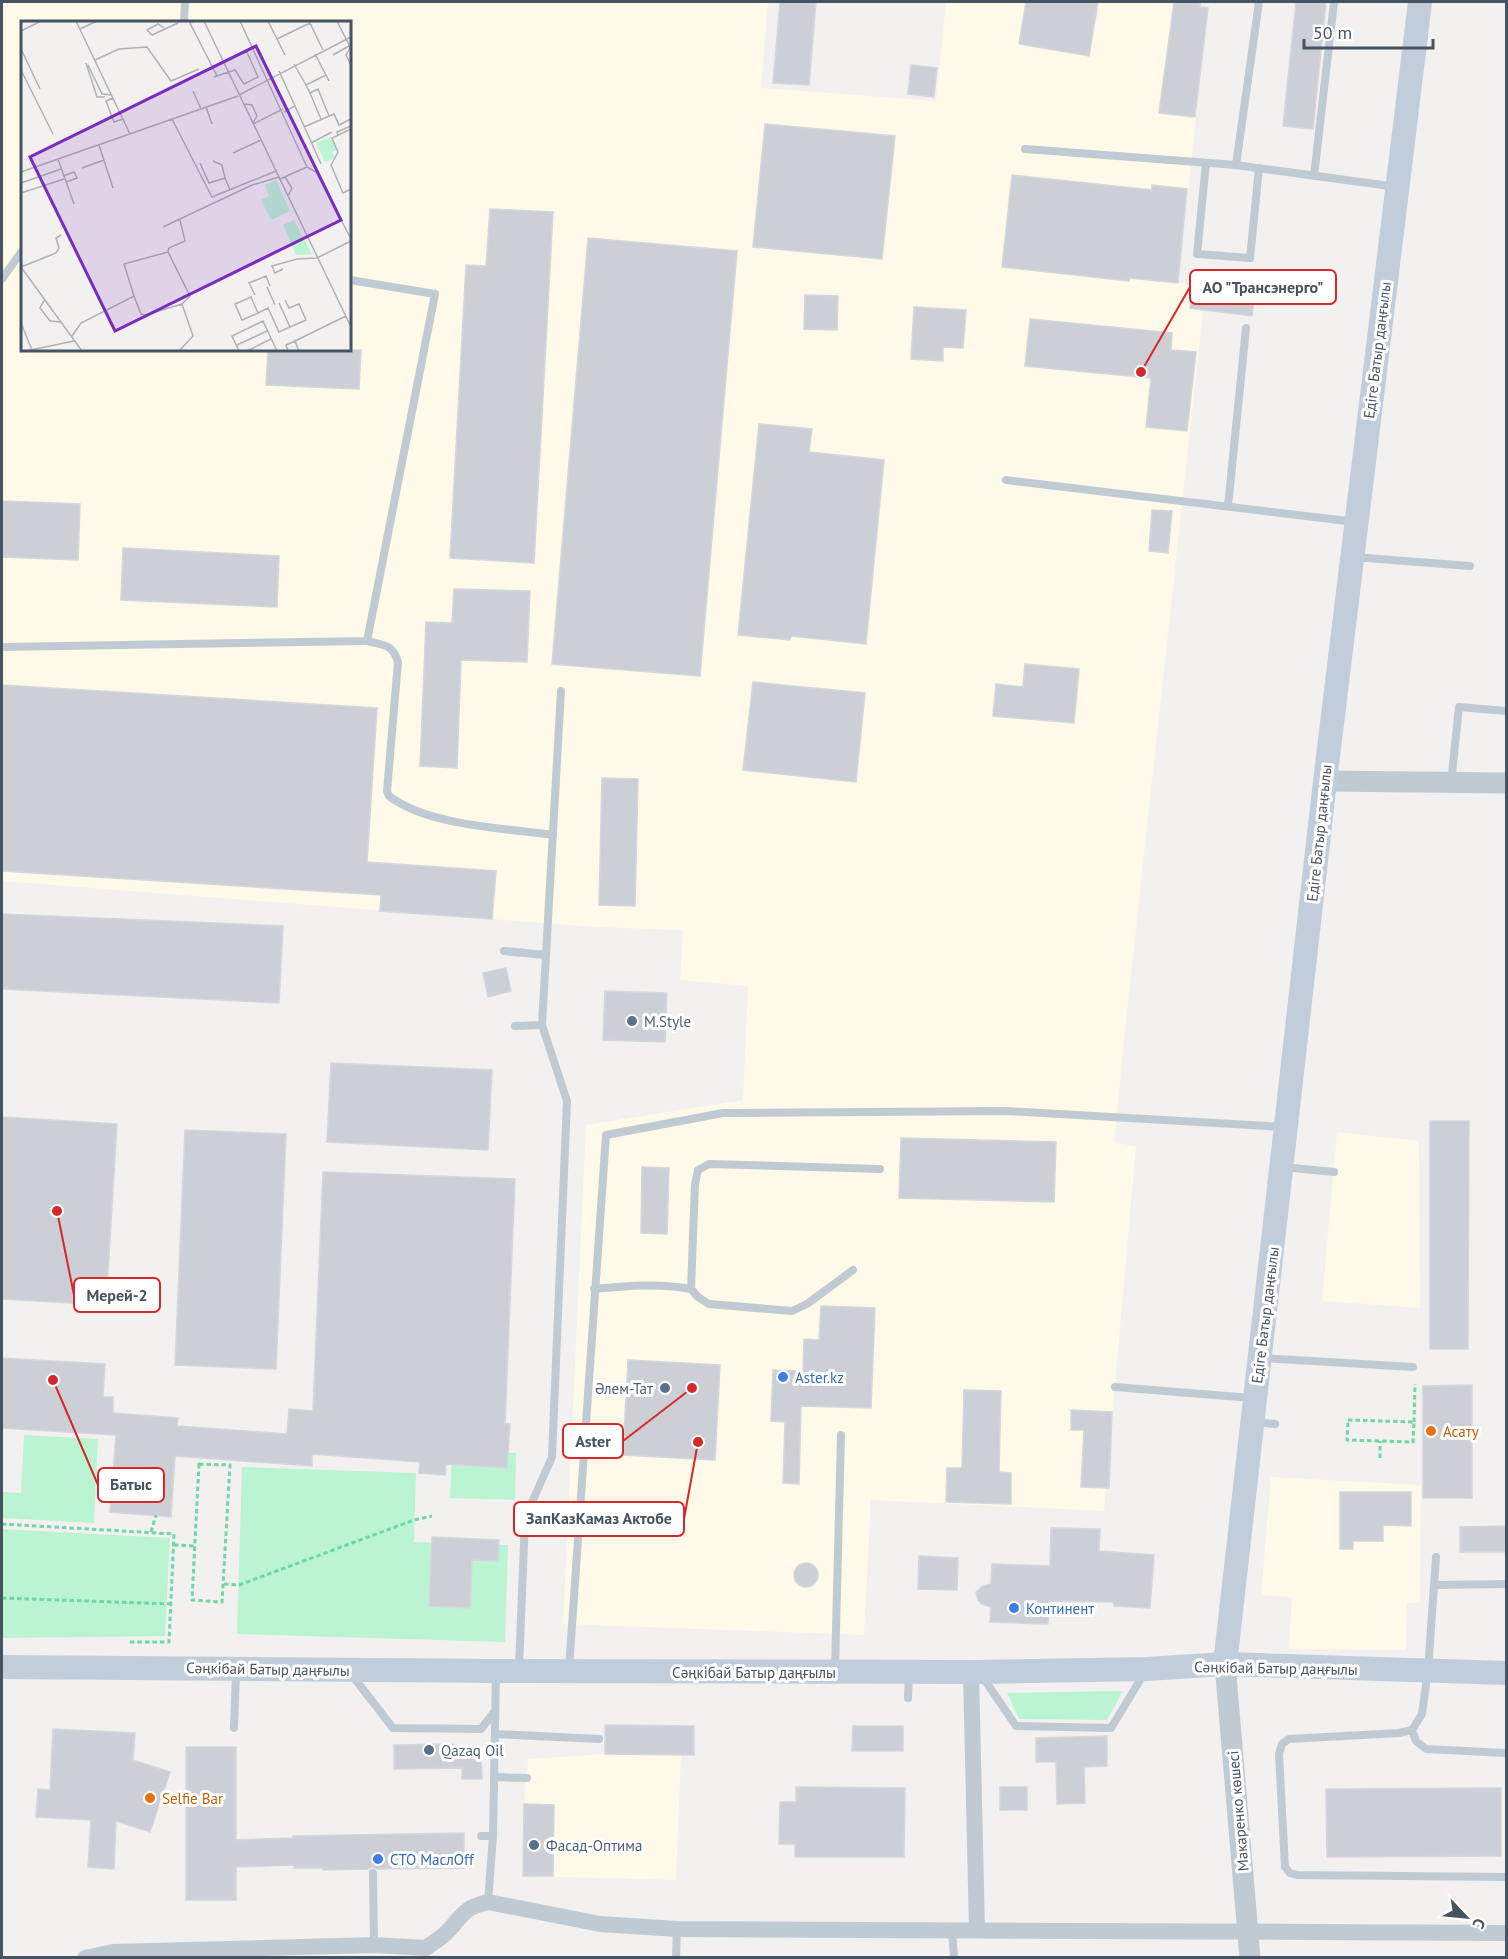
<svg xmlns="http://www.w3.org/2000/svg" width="1508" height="1959" font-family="'PT Sans',sans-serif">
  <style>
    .commercial { fill: #fef9e9; fill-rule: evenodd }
    .green { fill: #bbf4d3 }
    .building { fill: #cccfd6; stroke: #d4d6dc; stroke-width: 1.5 }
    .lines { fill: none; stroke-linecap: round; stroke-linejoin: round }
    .path { stroke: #6fd6a7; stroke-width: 3; stroke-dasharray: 4.5 3; stroke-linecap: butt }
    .service { stroke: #c0cad3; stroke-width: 8 }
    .minor { stroke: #c0cad3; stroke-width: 16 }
    .tertiary { stroke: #c0cad3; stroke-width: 21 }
    .secondary { stroke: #c1cddb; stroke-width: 24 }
    .service-dot { fill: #5c6f8a; stroke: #fff; stroke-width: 2 }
    .shop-dot { fill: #3f7fe0; stroke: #fff; stroke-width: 2 }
    .food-dot { fill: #e8710a; stroke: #fff; stroke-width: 2 }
    .labels { text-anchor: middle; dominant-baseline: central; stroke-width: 6; stroke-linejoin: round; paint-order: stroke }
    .street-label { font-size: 15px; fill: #465360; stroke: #fff }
    .service-label { font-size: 15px; fill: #4e5e75; stroke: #fff; text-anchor: start }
    .shop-label { font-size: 15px; fill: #366cbe; stroke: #fff; text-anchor: start }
    .food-label { font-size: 15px; fill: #c56008; stroke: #fff; text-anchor: start }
    .inset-road { fill: none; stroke: #aeb1b6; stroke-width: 1.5 }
    .view { fill: #7b2cbf; fill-opacity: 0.15; stroke: #7b2cbf; stroke-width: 3 }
    .inset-edge { fill: none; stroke: #465360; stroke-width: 3 }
    .leader { fill: none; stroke: #d62828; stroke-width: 2 }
    .callout-dot { fill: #d62828; stroke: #fff; stroke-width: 2 }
    .callout { fill: #fff; stroke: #d62828; stroke-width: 2 }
    .callout-label { font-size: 16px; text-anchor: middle; font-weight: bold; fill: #465360 }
  </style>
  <rect width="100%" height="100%" fill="#f3f0f0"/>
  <g class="commercial">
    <path d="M2 2H768L761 88 936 101 946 2H1200V7L1208 8 1178 283 1192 285 1189 309 1203 311 1126 1021 1114 1143 1136 1146 1104 1511 871 1500 864 1635 563 1624 586 1125 743 1100 748 986 680 980 683 930 594 927 2 881ZM22 22H350V350H22Z"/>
    <path d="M1337 1132 1419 1141 1420 1308 1322 1301Z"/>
    <path d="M1271 1477 1421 1485 1420 1603H1407L1406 1650 1289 1649 1292 1597 1261 1595Z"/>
    <path d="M605 1754 681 1755 676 1880 523 1876 524 1804 528 1759Z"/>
  </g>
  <g class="green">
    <path d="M24 1435 98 1439 94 1523 2 1518V1492L21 1493Z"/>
    <path d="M452 1451 516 1453 515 1500 450 1498Z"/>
    <path d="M242 1467 416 1473 414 1542 508 1545 505 1642 237 1634Z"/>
    <path d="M2 1529 170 1538 165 1636 2 1638Z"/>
    <path d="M1123 1691 1107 1720 1019 1719 1007 1693Z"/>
  </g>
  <g class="building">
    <path d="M780 2H816L809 85 773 83Z"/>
    <path d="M1026 2H1098L1089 56 1019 44Z"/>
    <path d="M1174 2H1200V7L1208 8 1195 117 1159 113Z"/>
    <path d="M1296 2H1326L1313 129 1283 126Z"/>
    <path d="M911 65 937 68 934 97 908 94Z"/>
    <path d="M765 124 895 136 882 259 753 247Z"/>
    <path d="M1012 175 1152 190V185L1187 189 1178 283 1129 278V281L1002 267Z"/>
    <path d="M490 209 553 212 534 563 450 558 466 265 486 266Z"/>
    <path d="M588 238 737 251 700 676 552 664Z"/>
    <path d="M1194 277 1256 285 1252 316 1190 308Z"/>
    <path d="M805 295 838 296 837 330 804 329Z"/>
    <path d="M914 307 966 310 963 348 943 347V361L911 359Z"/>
    <path d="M1030 319 1172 333 1171 350 1196 352 1187 431 1146 427 1151 378 1025 366Z"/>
    <path d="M268 350H361L359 389 266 385Z"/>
    <path d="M759 424 812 429 809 452 884 460 866 644 791 636 790 640 738 635Z"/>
    <path d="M2 501 80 504 78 560 2 557Z"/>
    <path d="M1152 510 1172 511 1168 553 1149 551Z"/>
    <path d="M123 548 279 556 277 607 121 600Z"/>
    <path d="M454 589 530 591 527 662 461 660 457 768 420 766 426 622 452 623Z"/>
    <path d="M1025 664 1079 669 1074 723 993 716 996 684 1023 687Z"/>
    <path d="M753 682 865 693 856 782 743 770Z"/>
    <path d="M2 685 377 708 367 862 496 871 492 919 380 911 381 895 2 871Z"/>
    <path d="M602 778 638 779 635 906 599 905Z"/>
    <path d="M2 914 283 926 279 1003 2 989Z"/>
    <path d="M506 968 511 991 488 997 483 973Z"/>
    <path d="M605 991 667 993 665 1042 603 1040Z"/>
    <path d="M331 1063 492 1070 488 1150 327 1142Z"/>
    <path d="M2 1117 117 1124 106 1305 2 1299Z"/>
    <path d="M1430 1121H1469L1468 1349H1430Z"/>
    <path d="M185 1130 286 1134 276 1369 175 1365Z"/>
    <path d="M901 1138 1056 1142 1054 1202 899 1198Z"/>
    <path d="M642 1167 669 1168 667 1234 641 1233Z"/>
    <path d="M323 1172 515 1179 505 1424H510L507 1468 446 1464 445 1475 419 1473 420 1462 312 1454V1466L175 1456 171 1517 110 1512 116 1435 2 1428V1358L105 1364 103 1397H113V1413L178 1418 177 1426 287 1434 289 1409 313 1411Z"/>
    <path d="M821 1306 875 1308 871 1408 801 1406 799 1484 783 1483 785 1422 771 1421 773 1370 803 1371 804 1339 819 1340Z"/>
    <path d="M628 1360 720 1365 715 1460 623 1455Z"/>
    <path d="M1472 1385V1498H1423V1386Z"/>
    <path d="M964 1390 1001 1391 999 1472 1011 1473V1504L946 1502 947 1468H962Z"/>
    <path d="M1071 1410 1112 1412 1109 1488 1081 1487 1084 1430H1071Z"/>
    <path d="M1340 1492H1411V1526L1383 1525V1541H1353V1549H1340Z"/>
    <path d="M1506 1526V1552H1460V1527Z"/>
    <path d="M1051 1528 1100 1529 1099 1551 1154 1555 1150 1608 1114 1606V1602L1049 1601 1048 1624 990 1622 991 1607 982 1604 978 1600 976 1592 983 1586 991 1584 992 1564 1050 1566Z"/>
    <path d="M432 1537 499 1540 498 1561 472 1560 470 1608 429 1606Z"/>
    <path d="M919 1556 958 1558 957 1590 918 1589Z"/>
    <circle cx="806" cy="1575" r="12"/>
    <path d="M605 1725 694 1726V1755L605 1754Z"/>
    <path d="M853 1726H903V1751H852Z"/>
    <path d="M53 1729 135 1733 133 1760 170 1772 150 1832 116 1821 114 1869 88 1867 91 1820 36 1817 38 1789 50 1790Z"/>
    <path d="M1107 1736V1766L1084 1767 1085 1803 1057 1804 1056 1762H1036V1738Z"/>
    <path d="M453 1744V1753H481L482 1779H462V1768L394 1769V1745Z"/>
    <path d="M186 1747H236V1840L293 1838V1836L464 1833V1868L378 1869 372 1867 368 1869 323 1870V1868H294V1865L236 1867V1900H186Z"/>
    <path d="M796 1787 905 1788 904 1857H795V1844H779L780 1802H796Z"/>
    <rect x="1000" y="1787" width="27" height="23"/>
    <path d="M1501 1788V1856L1327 1857 1326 1789Z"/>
    <path d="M524 1804 554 1805 553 1876H523Z"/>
  </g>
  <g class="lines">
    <g class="path">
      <path d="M1348 1420 1414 1422 1413 1442 1347 1440Z"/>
      <path d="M1414 1422 1415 1384"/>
      <path d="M1380 1458V1441"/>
      <path d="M199 1464 230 1465 222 1602 192 1600Z"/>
      <path d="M2 1524 174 1534 169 1642H127"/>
      <path d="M151 1532 156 1515"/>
      <path d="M174 1545 195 1546"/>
      <path d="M224 1584 239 1585 414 1520 432 1516"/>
      <path d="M2 1598 171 1604"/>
    </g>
    <g class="service">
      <path d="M184 22 185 2"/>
      <path d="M1025 149 1236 165 1397 187"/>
      <path d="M1206 163 1197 254 1250 258 1259 168"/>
      <path d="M1236 165 1259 2"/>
      <path d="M1314 176 1334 2"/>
      <path d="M2 279 22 251"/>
      <path d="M1006 480 1356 522"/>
      <path d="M1228 506 1246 328"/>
      <path d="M1353 557 1470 566"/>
      <path d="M367 641C383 645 393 644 398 662L387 791 389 796C428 826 505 828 553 835"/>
      <path d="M2 647 367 641 435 294 350 280"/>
      <path d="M1451 783 1459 707 1506 711"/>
      <path d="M504 951 546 955"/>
      <path d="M515 1026 542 1025"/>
      <path d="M1283 1167 1334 1172"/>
      <path d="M594 1289C627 1286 658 1283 691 1289L695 1184 698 1170 709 1164 880 1169"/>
      <path d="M691 1289 698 1297 709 1304 792 1311 807 1304 853 1270"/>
      <path d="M1260 1358 1413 1367"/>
      <path d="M1115 1387 1252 1398"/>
      <path d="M1255 1422 1275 1424"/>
      <path d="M1436 1557 1428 1670 1422 1714 1412 1730 1399 1733 1289 1739 1282 1744 1279 1754 1285 1867 1290 1873 1297 1875 1506 1877"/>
      <path d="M1435 1585 1506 1584"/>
      <path d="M519 1668 525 1518 552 1457 567 1101 542 1025 561 691"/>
      <path d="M569 1669 606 1135 723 1113 1007 1111 1283 1127"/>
      <path d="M835 1669 841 1435"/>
      <path d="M351 1674 393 1728 481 1729 495 1711"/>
      <path d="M982 1676 1016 1726 1111 1728 1145 1672"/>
      <path d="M908 1698 909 1673"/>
      <path d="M234 1728 236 1672"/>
      <path d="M1412 1730 1416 1741 1426 1749 1506 1753"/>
      <path d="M495 1734 599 1739"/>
      <path d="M494 1777 527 1778"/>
      <path d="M481 1836H493"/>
      <path d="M373 1873 374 1945"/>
      <path d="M488 1902 493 1836 496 1672"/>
      <path d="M952 1931 954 1958"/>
      <path d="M676 1958 677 1929"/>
    </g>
    <g class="minor">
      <path d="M971 1672 977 1930"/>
      <path d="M85 1958 113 1952 374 1945 426 1948C432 1943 440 1939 446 1933 463 1916 462 1908 488 1902L600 1924 677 1929 1506 1933"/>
    </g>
    <g class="tertiary">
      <path d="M1325 781 1506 783"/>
      <path d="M1225 1664 1250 1958"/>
    </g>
    <g class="secondary">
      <path d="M1225 1664 1325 781 1420 2"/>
      <path d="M2 1667 496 1671 979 1672 1147 1669 1225 1664 1506 1673"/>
    </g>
  </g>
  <g class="service-dot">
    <circle cx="632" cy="1021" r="6"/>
    <circle cx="665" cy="1388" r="6"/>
    <circle cx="429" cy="1750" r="6"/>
    <circle cx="534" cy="1845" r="6"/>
  </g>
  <g class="shop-dot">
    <circle cx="783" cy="1377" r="6"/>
    <circle cx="1014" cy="1608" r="6"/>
    <circle cx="378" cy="1859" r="6"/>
  </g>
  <g class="food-dot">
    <circle cx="1431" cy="1431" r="6"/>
    <circle cx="150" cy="1798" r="6"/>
  </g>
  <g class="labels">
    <g class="street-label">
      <text transform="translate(1377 350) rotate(-83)">Едіге Батыр даңғылы</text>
      <text transform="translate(1319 833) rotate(-84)">Едіге Батыр даңғылы</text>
      <text transform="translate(1265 1315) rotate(-83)">Едіге Батыр даңғылы</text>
      <text transform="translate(1276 1668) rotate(1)">Сәңкібай Батыр даңғылы</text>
      <text transform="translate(268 1669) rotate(1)">Сәңкібай Батыр даңғылы</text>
      <text x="754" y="1672">Сәңкібай Батыр даңғылы</text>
      <text transform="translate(1238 1811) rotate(-95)">Макаренко көшесі</text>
    </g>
    <g class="service-label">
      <text x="644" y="1021">M.Style</text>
      <text x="653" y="1388" text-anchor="end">Әлем-Тат</text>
      <text x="441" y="1750">Qazaq Oil</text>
      <text x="546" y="1845">Фасад-Оптима</text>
    </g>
    <g class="shop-label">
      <text x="795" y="1377">Aster.kz</text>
      <text x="1026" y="1608">Континент</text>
      <text x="390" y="1859">СТО МаслOff</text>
    </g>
    <g class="food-label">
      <text x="1443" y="1431">Асату</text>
      <text x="162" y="1798">Selfie Bar</text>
    </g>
  </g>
  <g transform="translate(21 21)">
    <rect width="330" height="330" fill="#f3f0f0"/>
    <path d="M309 116 316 129 311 131 314 137 304 141 295 122ZM255 159 269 190 250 199 240 179 248 175 244 164ZM273 199 291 233 275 234 262 204Z" fill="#bbf4d3"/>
    <path class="inset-road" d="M55 0 109 113M173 0 169 2 196 55M183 0 330 306M219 0 286 146 295 151 330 218M247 0 264 34M288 0 302 29M316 0 330 28M143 7 137 3 126 9 131 14 157 2M59 8 76 0M0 10 20 0M256 18 289 2M329 27 325 34 330 44M0 28 19 68M294 33 308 60M312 34 328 25M74 39 98 28 126 26 150 60 178 48M65 42 76 76H84M273 43 285 64M67 44 81 73 91 74M0 49 32 113M258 50 274 85 263 91M305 54 285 64 289 72 297 68 308 95M193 56 214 49 223 63 237 56 225 29M172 70 180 88M289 72 300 98M218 74 330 16M92 77 85 80 93 101 102 98M223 83 231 84 236 95 232 102M274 85 300 143M185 86 191 103M151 98 191 176 255 150M232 103 262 88M283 106 313 93 318 104 330 98M330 108 311 117 317 131 310 144 322 172 330 168M317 114 316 111 330 105M290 122 311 111M78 124 92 167M212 132 240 119M37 138 53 183M192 140 201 144 204 157M179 142 188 162 204 157 209 169M61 147 83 139M0 151 217 75M42 155 53 151 56 157 45 161M264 156 271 167 267 175M259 158 286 146M0 162 40 148M0 172 43 158M142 206 231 164 258 156M147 231 148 227 164 220 159 199M0 246 35 232 38 227 35 217 40 214M0 246 61 330M262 248 254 252 251 245 276 238 296 237 330 220M246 266 254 284M234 274 228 262 245 255 249 265M230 276 237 292 221 299 214 283ZM24 278 19 287 29 300 40 301M264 279 268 287 278 283 285 299 269 306M237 292 247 287 258 311 269 306 258 282M0 302 11 329M51 315 60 302 113 275 120 293 125 294 161 283 169 275 147 231 103 243 113 275M274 320 325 295M216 324 246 310M5 330 53 320M158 330 172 315 161 283M218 330 211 315 242 300 256 330M226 330 250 318M267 330 265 324 274 320 278 330"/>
    <path class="view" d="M235 25 320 199 94 310 9 136Z"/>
    <rect width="330" height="330" class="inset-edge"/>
  </g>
  <path class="leader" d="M1141 372L1190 287M57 1211L74 1295M692 1388L623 1441M53 1380L98 1485M698 1442L684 1519"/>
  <g class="callout-dot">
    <circle cx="1141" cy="372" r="6"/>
    <circle cx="57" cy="1211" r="6"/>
    <circle cx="692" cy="1388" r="6"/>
    <circle cx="53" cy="1380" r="6"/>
    <circle cx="698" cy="1442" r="6"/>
  </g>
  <g class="callout">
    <rect x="1190" y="270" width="146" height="34" rx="6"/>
    <rect x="74" y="1278" width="86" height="34" rx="6"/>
    <rect x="563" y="1424" width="60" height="34" rx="6"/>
    <rect x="98" y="1468" width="66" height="34" rx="6"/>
    <rect x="514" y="1502" width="170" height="34" rx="6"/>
  </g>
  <g class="callout-label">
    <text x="1263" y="293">АО "Трансэнерго"</text>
    <text x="117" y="1301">Мерей-2</text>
    <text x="593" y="1447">Aster</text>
    <text x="131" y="1490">Батыс</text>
    <text x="599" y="1524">ЗапКазКамаз Актобе</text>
  </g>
  <rect width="1508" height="1959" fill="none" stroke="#465360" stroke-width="6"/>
  <g transform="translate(1466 1917) rotate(116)" stroke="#ffffff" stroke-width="4.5" paint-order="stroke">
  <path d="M0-4.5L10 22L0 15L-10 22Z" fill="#465360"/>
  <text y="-9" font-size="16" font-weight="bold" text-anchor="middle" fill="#465360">С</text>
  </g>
  <path d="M1304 39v9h129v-9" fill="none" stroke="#465360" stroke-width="3"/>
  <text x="1313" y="39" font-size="18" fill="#465360" stroke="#ffffff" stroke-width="4.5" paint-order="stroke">50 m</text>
</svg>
